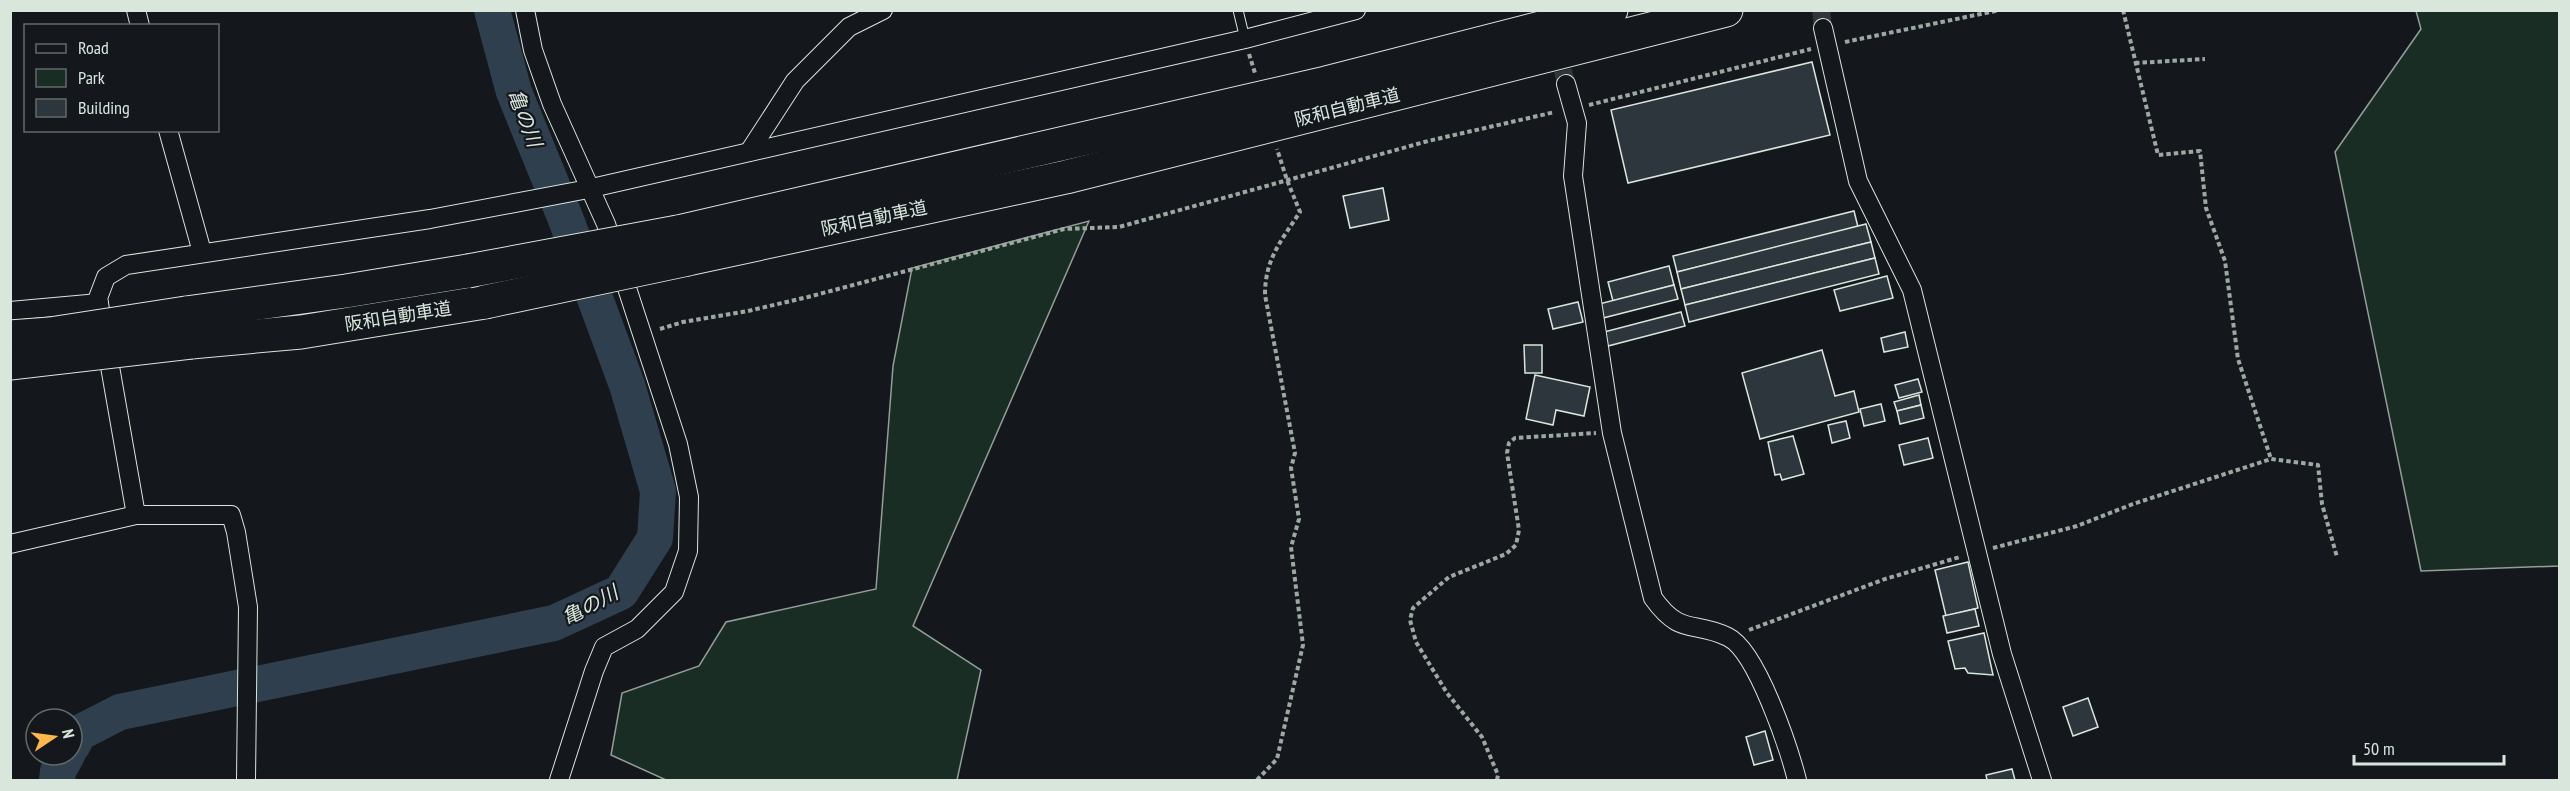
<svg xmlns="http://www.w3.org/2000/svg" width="2570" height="791" font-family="'PT Sans Narrow','Noto Sans JP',sans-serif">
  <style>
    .green { fill: #1a2d24; stroke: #939e99; stroke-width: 1.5 }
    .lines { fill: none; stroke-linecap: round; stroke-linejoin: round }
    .river { stroke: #2f3f4d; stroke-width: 36 }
    .building { fill: #2c363c; stroke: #d8e6dc; stroke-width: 1.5 }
    .street-tunnel { stroke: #313739; stroke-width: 18; stroke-dasharray: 18 9; stroke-linecap: butt }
    .lane-casing { stroke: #d8e6dc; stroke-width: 11 }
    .street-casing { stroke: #d8e6dc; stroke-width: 20 }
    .highway-casing { stroke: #d8e6dc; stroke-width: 35 }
    .path { stroke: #9da8a2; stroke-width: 4; stroke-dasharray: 4.5 3; stroke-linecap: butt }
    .lane { stroke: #14181c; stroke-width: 9 }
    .street { stroke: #14181c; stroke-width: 18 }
    .highway { stroke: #14181c; stroke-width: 33 }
    .highway-bridge-casing { stroke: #d8e6dc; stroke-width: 35; stroke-linecap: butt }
    .highway-bridge { stroke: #14181c; stroke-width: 33 }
    .labels { text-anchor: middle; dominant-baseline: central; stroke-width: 4.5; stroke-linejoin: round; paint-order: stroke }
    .street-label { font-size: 18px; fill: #d8e6dc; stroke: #14181c }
    .water-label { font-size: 20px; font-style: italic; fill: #d8e6dc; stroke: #14181c }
  </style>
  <rect width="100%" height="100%" fill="#14181c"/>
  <g class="green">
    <path d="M2416 11H2559V566L2421 571 2335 152 2421 29Z"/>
    <path d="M1089 221 913 626 981 670 957 780H666L611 755 622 693 699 666 726 622 876 589 893 366 912 268Z"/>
  </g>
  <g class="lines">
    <g class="river">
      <path d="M72 746 79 733 120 712 554 623 621 592 655 538 658 491 627 385 565 217 514 92 492 10"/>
      <path d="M57 780 58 771 67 755"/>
    </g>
  </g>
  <g class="building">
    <path d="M1812 62 1830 135 1628 183 1611 110Z"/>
    <path d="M1383 188 1389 220 1350 228 1343 196Z"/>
    <path d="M1854 211 1858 227 1677 272 1673 256Z"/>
    <path d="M1866 224 1871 242 1681 289 1677 272Z"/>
    <path d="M1871 242 1875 258 1685 305 1681 289Z"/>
    <path d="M1875 258 1879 274 1689 322 1685 305Z"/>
    <path d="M1669 266 1674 285 1613 301 1608 282Z"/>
    <path d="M1887 276 1893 298 1840 311 1834 290Z"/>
    <path d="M1674 285 1678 299 1603 318 1599 304Z"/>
    <path d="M1578 302 1583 322 1553 329 1548 309Z"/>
    <path d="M1681 312 1685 326 1608 346 1604 332Z"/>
    <path d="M1905 332 1908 347 1884 352 1881 338Z"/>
    <path d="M1524 345H1542V373H1525Z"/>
    <path d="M1822 350 1835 396 1854 391 1859 412 1760 439 1742 373Z"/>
    <path d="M1535 375 1590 387 1584 416 1556 410 1553 425 1526 419Z"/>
    <path d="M1918 379 1922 392 1899 398 1895 385Z"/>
    <path d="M1919 395 1921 405 1897 411 1894 402Z"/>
    <path d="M1881 404 1885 421 1864 426 1860 409Z"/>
    <path d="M1921 405 1924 418 1900 424 1897 411Z"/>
    <path d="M1846 421 1850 438 1832 443 1828 425Z"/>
    <path d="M1793 436 1804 474 1782 480 1780 474 1775 475 1768 442Z"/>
    <path d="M1928 438 1933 458 1904 465 1899 445Z"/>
    <path d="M1968 562 1978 608 1946 616 1935 570Z"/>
    <path d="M1975 609 1979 626 1947 633 1943 616Z"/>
    <path d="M1984 633 1993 675 1968 673 1965 668 1955 669 1948 641Z"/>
    <path d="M2088 698 2098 727 2073 736 2063 707Z"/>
    <path d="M1765 731 1773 760 1754 765 1746 737Z"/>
    <path d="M2012 769 2015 780H1987L1986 775Z"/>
  </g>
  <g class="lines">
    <g class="street-tunnel">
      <path d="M1821 10 1823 28"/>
      <path d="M1557 44 1566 84"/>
    </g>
    <defs>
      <path id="lane" d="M1238 10 1245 39"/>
      <g id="street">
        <path d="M136 10 140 26"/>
        <path d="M525 10 533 50 552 104 606 224 678 444 689 497 688 551 674 592 637 629 604 647 594 671 559 780"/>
        <path d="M1823 28 1858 181 1912 290 2002 654 2042 780"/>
        <path d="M1566 84 1577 123 1573 176 1612 433 1653 598C1681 637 1693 620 1728 637 1757 651 1789 749 1797 780"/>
        <path d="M168 130 202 252"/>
        <path d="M749 152 795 81 849 27 883 10"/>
        <path d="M10 311 99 303"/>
        <path d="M10 544 136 515"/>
        <path d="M246 780 248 607 236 532 231 515H136L98 298 106 277 126 265 430 219 583 190 1245 39 1356 10"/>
      </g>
      <g id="highway">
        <path d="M678 232 1326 83 1611 10"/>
        <path d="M688 259 1066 177 1726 10"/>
        <path d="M186 313 346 291 468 271"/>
        <path d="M191 342 301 332 485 302"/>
      </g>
    </defs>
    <use href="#lane" class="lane-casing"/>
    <use href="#street" class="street-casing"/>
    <use href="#highway" class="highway-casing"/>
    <g class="path">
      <path d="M2123 10 2158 155 2200 151 2206 208 2225 261 2238 359 2271 459"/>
      <path d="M1845 42 2000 10"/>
      <path d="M1249 54 1255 73"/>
      <path d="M2135 63 2205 59"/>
      <path d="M1589 105 1811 49"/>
      <path d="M660 329 683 322 748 311 808 297 1064 229 1119 227 1428 141 1555 112"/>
      <path d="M1993 548 2077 526 2133 504 2271 459 2318 465 2322 504 2337 557"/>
      <path d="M1749 630 1885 579 1960 557"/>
      <path d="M1257 780 1277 759 1303 645 1291 547 1299 519 1291 468 1295 453 1265 295C1265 259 1281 241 1300 212L1287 180 1277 149"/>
      <path d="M1497 780 1498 775 1482 737 1447 693 1416 642 1410 620 1413 608 1449 577 1506 554 1516 545 1519 530 1507 453 1509 443 1515 438 1596 433"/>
    </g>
    <use href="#lane" class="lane"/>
    <use href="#street" class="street"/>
    <use href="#highway" class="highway"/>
    <defs>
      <g id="highway-bridge">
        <path d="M468 271 678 232"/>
        <path d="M485 302 688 259"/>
        <path d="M10 337 50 334 186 313"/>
        <path d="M10 363 191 342"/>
      </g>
    </defs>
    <use href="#highway-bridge" class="highway-bridge-casing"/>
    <use href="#highway-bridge" class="highway-bridge"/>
  </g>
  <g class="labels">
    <g class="street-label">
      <text transform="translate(1347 107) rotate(-14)">阪和自動車道</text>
      <text transform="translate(874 218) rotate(-12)">阪和自動車道</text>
      <text transform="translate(398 316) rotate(-9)">阪和自動車道</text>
    </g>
    <g class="water-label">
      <text transform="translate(525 118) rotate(69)">亀の川</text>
      <text transform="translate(590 605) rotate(-28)">亀の川</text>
    </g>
  </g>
  <rect width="2570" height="791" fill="none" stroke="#d8e6dc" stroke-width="24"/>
  <rect x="24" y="24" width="195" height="108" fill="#14181c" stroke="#626a69" stroke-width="1.5"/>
  <rect x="36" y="44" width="30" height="9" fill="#14181c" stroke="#626a69" stroke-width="1.5"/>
  <text x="78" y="54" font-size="18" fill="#d8e6dc">Road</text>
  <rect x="36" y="69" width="30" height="18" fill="#1a2d24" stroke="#626a69" stroke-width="1.5"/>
  <text x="78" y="84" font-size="18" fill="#d8e6dc">Park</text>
  <rect x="36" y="99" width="30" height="18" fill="#2c363c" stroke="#626a69" stroke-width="1.5"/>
  <text x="78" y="114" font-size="18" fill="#d8e6dc">Building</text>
  <g transform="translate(54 737) rotate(77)"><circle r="28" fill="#14181c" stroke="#626a69" stroke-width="1.5"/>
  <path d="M0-4.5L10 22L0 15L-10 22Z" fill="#ffb74d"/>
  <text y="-9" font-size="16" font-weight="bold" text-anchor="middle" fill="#d8e6dc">N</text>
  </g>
  <path d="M2354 755v9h150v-9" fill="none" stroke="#d8e6dc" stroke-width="3"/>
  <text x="2363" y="755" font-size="18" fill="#d8e6dc" stroke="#14181c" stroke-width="4.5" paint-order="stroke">50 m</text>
</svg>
